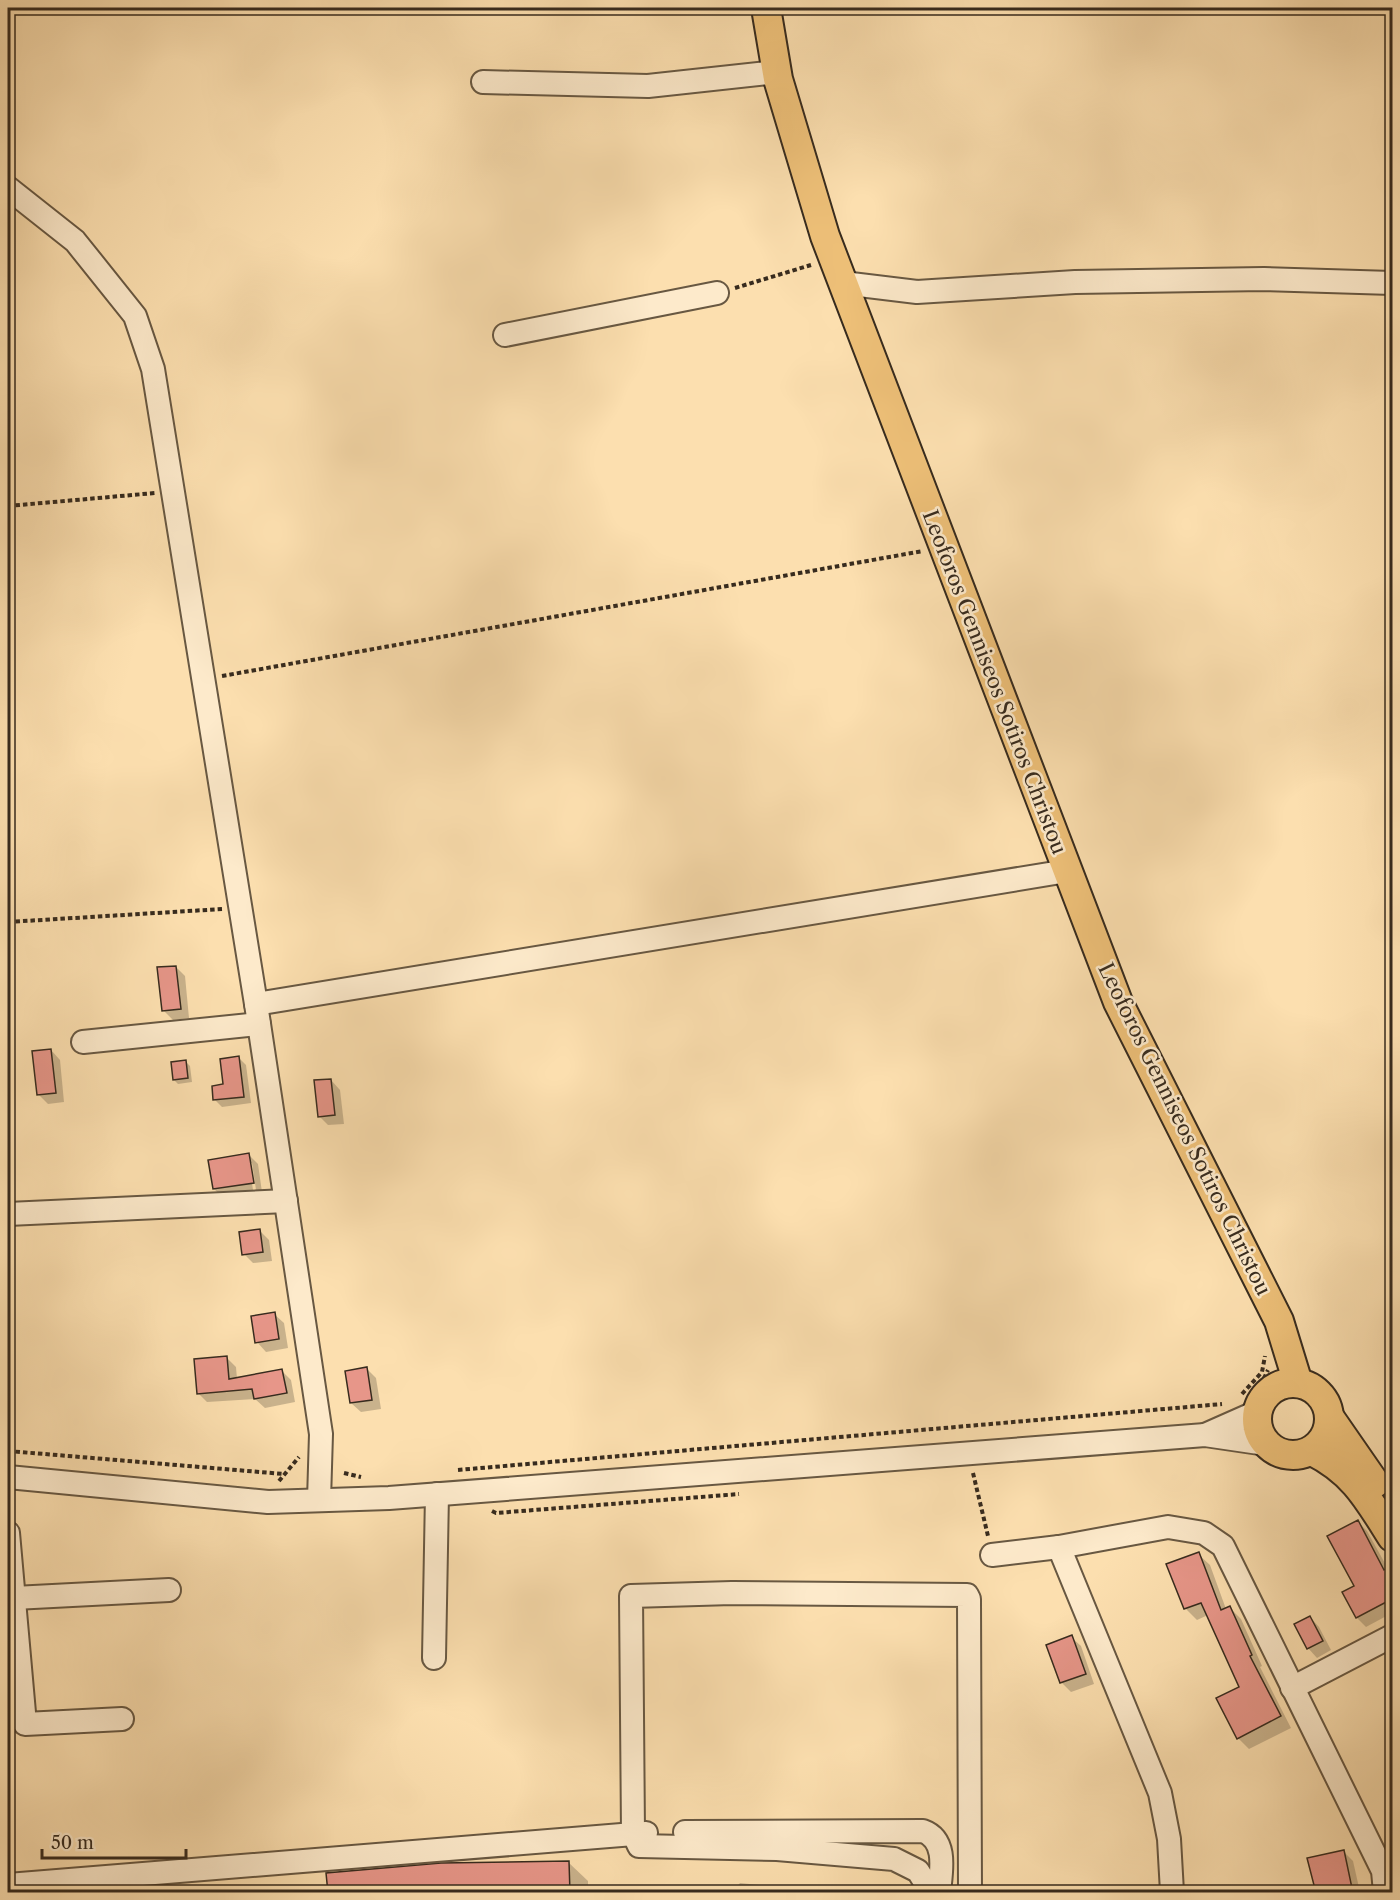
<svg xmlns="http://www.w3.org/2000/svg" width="1400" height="1900" font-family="'Libre Caslon Text',serif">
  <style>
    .shadow { fill: #0003; fill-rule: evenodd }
    .building { fill: #e79689; stroke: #372b1e; stroke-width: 1.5 }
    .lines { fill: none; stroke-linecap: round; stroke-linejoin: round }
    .minor-casing { stroke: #685842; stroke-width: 26 }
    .major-casing { stroke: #372b1e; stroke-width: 32 }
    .path { stroke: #372b1e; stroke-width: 4; stroke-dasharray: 4.5 3; stroke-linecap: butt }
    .minor { stroke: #fdeacb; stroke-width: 22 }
    .major { stroke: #eec078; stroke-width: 28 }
    .labels { text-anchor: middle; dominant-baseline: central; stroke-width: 5; stroke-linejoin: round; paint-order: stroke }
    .street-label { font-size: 21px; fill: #372b1e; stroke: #fdeacb }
  </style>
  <rect width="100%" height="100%" fill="#fcdfaf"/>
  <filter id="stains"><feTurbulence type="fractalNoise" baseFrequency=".00333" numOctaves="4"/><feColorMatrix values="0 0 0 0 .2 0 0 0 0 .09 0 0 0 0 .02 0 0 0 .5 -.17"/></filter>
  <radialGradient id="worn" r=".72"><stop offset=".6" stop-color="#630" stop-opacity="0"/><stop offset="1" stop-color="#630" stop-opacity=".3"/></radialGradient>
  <g class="shadow">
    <path d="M176 967 185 976 189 1018 173 1020 163 1010Z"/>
    <path d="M51 1050 60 1060 64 1102 48 1104 38 1094Z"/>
    <path d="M239 1058 246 1065 251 1103 222 1107 215 1100Z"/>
    <path d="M186 1062 190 1066 192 1082 178 1084 174 1080Z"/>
    <path d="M331 1080 340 1090 344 1124 328 1125 319 1116Z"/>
    <path d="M249 1155 258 1164 262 1192 224 1198 214 1189ZM249 1163H252L256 1190H253Z"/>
    <path d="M260 1231 269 1240 272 1261 253 1263 244 1254Z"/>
    <path d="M274 1314 284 1323 288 1348 266 1352 257 1342Z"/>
    <path d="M227 1358 236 1367 237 1379 282 1371 291 1380 295 1402 265 1408 255 1399 207 1402 198 1393Z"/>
    <path d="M367 1369 376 1378 381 1409 361 1412 351 1403Z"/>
    <path d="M1358 1522 1367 1531 1392 1576V1613L1366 1627 1357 1618Z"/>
    <path d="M1198 1554 1210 1565 1226 1609 1230 1608 1241 1619 1262 1666 1260 1667 1291 1728 1249 1749 1238 1738 1241 1687 1208 1615 1197 1620 1185 1608Z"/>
    <path d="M1310 1617 1319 1627 1331 1650 1317 1658 1308 1648Z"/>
    <path d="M1071 1637 1081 1646 1094 1684 1071 1692 1062 1683 1048 1645Z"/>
    <path d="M1343 1851 1353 1861 1360 1892H1317Z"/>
    <path d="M568 1862 588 1881V1892H329Z"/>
    <path d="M740 1883 788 1888 792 1892H732Z"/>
    <path d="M823 1889 851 1892H823Z"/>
  </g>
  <g class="building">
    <path d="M176 966 181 1009 162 1011 157 967Z"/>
    <path d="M51 1049 56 1093 37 1095 32 1051Z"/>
    <path d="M239 1056 244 1097 213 1100 212 1086 223 1084 220 1059Z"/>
    <path d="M186 1060 188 1078 173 1080 171 1062Z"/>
    <path d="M331 1079 335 1115 318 1117 314 1080Z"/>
    <path d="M249 1153 254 1183 213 1189 208 1160Z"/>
    <path d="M260 1229 263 1252 242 1255 239 1232Z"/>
    <path d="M275 1312 279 1339 255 1343 251 1316Z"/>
    <path d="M227 1356 229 1379 282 1369 287 1393 254 1399 252 1389 197 1394 194 1359Z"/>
    <path d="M367 1367 372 1400 350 1403 345 1371Z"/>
    <path d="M1358 1520 1384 1570 1387 1568 1392 1579V1599L1356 1618 1342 1592 1354 1586 1327 1536Z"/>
    <path d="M1199 1552 1221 1610 1230 1606 1252 1655 1250 1656 1281 1716 1237 1739 1216 1698 1239 1687 1201 1603 1184 1609 1166 1564Z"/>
    <path d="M1310 1616 1323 1641 1307 1649 1294 1624Z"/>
    <path d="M1072 1635 1086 1674 1060 1683 1046 1645Z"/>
    <path d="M1344 1850 1352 1888 1316 1893 1307 1858Z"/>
    <path d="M569 1861 570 1893H328L326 1873 441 1863Z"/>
  </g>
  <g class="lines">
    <defs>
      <g id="minor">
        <path d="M483 82 648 86 777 72"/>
        <path d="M8 188 75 241 135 316 153 369 256 1004 321 1434 319 1500"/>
        <path d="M843 283 917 292 1075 282 1264 279 1392 283"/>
        <path d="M505 335 717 293"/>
        <path d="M256 1004 1067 871"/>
        <path d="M83 1042 259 1024"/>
        <path d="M8 1214 286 1201"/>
        <path d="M1205 1435 1257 1412"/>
        <path d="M8 1477 268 1502 389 1498 1205 1435 1266 1444"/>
        <path d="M8 1533 25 1724 122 1719"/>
        <path d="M1059 1547 1160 1793 1169 1839 1172 1892"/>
        <path d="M992 1555 1059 1547 1168 1527 1204 1533 1223 1546 1383 1871 1385 1892"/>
        <path d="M14 1598 169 1590"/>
        <path d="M434 1658 437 1494"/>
        <path d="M1292 1688 1392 1636"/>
        <path d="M685 1832 923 1831C948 1840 941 1872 939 1892"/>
        <path d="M8 1885 646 1833"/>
        <path d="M931 1892 918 1871 894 1859 777 1849 639 1846 633 1833 631 1596 732 1593 967 1595 969 1599 970 1892"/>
      </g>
      <g id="major">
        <path d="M766 8 778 79 825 236 1118 1002 1279 1321 1298 1383"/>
        <circle cx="1293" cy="1419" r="36"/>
        <path d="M1330 1418 1375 1483"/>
        <path d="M1312 1451C1354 1472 1368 1499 1392 1537"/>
      </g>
    </defs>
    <use href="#minor" class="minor-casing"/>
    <use href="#major" class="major-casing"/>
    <g class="path">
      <path d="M735 288 811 265"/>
      <path d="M8 506 155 493"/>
      <path d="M222 676 923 551"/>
      <path d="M8 922 222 909"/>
      <path d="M1257 1392 1268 1370"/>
      <path d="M1242 1394 1262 1372 1265 1356"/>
      <path d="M8 1451 284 1474"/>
      <path d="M1276 1462 1297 1469"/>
      <path d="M458 1470 1222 1404"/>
      <path d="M344 1473 361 1477"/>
      <path d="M973 1473 988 1536"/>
      <path d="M279 1481 299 1457"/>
      <path d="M492 1511 496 1513 739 1494"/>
      <path d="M1387 1559 1392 1569"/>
    </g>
    <use href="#minor" class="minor"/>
    <use href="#major" class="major"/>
  </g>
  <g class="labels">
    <g class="street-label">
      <text transform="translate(995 682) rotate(69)">Leoforos Genniseos Sotiros Christou</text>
      <text transform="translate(1185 1129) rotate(64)">Leoforos Genniseos Sotiros Christou</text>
    </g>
  </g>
  <rect width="1400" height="1900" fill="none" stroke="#fcdfaf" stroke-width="30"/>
  <rect x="9" y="9" width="1382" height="1882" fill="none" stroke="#372b1e" stroke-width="3"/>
  <rect x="15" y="15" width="1370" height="1870" fill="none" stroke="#372b1e" stroke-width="1.5"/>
  <path d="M42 1849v9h144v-9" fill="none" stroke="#372b1e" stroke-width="3"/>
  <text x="51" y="1849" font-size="18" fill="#372b1e" stroke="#fdeacb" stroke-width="4.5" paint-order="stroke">50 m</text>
  <rect width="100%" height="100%" filter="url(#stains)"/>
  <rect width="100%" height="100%" fill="url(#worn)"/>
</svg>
